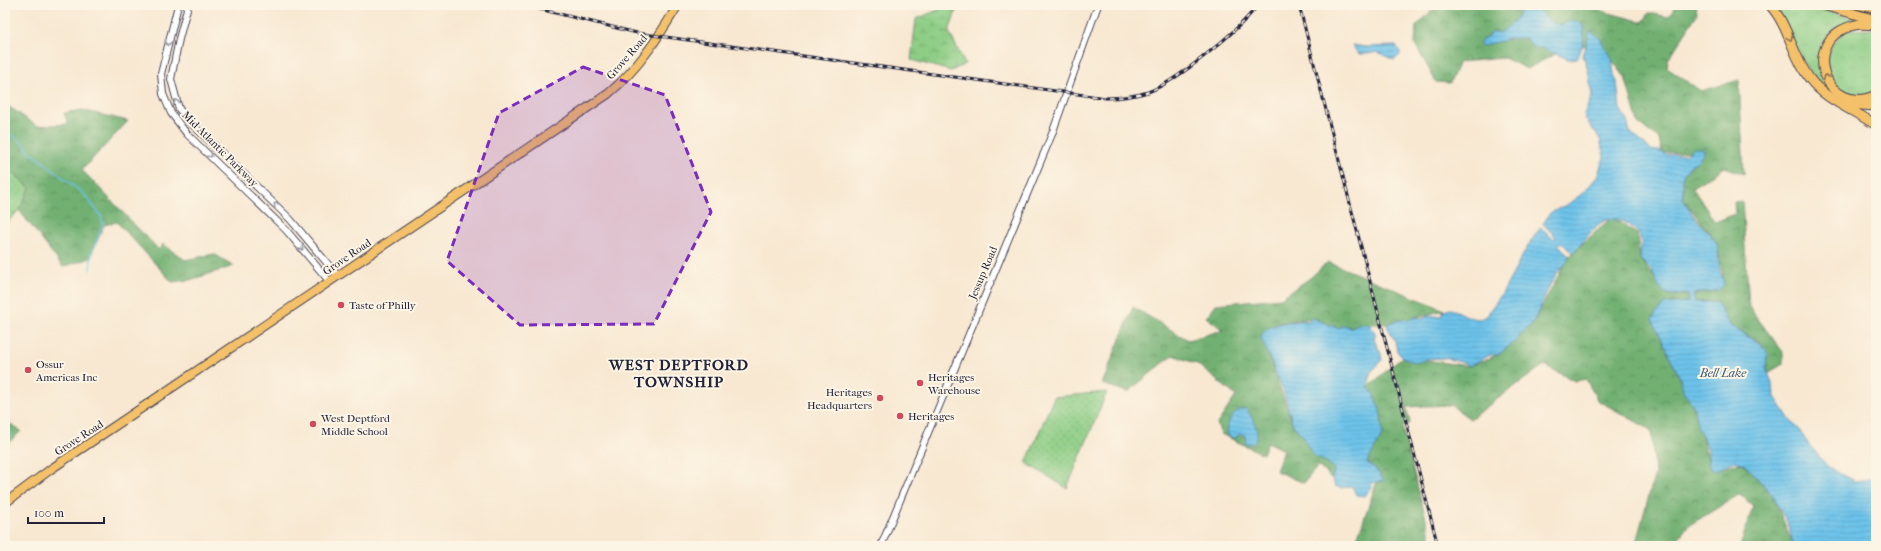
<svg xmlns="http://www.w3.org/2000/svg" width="1881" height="551" font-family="'IM FELL French Canon',serif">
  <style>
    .grass { fill: url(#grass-tufts); stroke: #587860 }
    .forest { fill: url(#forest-crowns); stroke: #4a6956 }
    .wetland { fill: url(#wetland-marsh); stroke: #587860 }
    .park { fill: url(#park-dots); stroke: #587860 }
    .water { fill: url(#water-rules); stroke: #487292 }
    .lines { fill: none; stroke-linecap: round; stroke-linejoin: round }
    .stream { stroke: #6dc3ea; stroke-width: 1.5 }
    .minor-casing { stroke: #424052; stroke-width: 8 }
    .major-casing { stroke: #424052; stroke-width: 10 }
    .highway-casing { stroke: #424052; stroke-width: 11 }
    .minor { stroke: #fff; stroke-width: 6 }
    .major { stroke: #f4c16a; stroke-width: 8 }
    .highway { stroke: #f4c16a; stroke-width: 9 }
    .rail-casing { stroke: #22223b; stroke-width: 3 }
    .rail { stroke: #fcf5e5; stroke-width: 1.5; stroke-dasharray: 4.5; stroke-linecap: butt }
    .oneway { stroke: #8b7252 }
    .oneway2 { stroke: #9c9ca7 }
    .marked { fill: #7b2cbf; fill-opacity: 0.2; stroke: #7b2cbf; stroke-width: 3; stroke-dasharray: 8 5; stroke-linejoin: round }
    .poi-dot { fill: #d1495b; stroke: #fcf5e5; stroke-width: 1.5 }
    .labels { text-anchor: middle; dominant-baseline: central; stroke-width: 4; stroke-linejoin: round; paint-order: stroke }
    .street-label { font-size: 11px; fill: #22223b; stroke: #fcf5e5 }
    .poi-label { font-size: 11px; fill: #22223b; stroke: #fcf5e5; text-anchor: start }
    .water-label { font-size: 12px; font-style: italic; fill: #3c5a78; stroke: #fcf5e5 }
    .district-label { font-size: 15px; font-weight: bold; letter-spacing: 1px; fill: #22223b; stroke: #fcf5e5 }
  </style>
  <defs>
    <pattern id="grass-tufts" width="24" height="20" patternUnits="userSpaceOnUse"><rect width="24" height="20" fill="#8dcd85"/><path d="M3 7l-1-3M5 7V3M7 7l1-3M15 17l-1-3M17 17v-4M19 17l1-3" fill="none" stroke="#79b074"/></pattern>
    <pattern id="forest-crowns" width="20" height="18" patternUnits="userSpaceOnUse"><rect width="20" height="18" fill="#72b072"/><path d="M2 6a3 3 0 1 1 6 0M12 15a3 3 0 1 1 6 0" fill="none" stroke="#5d8f5f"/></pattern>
    <pattern id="wetland-marsh" width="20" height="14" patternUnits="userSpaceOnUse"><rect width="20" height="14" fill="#8dcd85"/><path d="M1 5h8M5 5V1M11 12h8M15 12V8" fill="none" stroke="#79b074"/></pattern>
    <pattern id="park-dots" width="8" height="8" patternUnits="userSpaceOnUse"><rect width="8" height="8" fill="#8dcd85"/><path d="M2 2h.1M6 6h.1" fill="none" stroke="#79b074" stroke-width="1.8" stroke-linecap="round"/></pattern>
    <pattern id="water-rules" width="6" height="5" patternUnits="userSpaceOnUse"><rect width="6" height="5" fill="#6dc3ea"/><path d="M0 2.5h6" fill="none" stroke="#5ea7ca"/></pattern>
  </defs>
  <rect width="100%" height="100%" fill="#fcf5e5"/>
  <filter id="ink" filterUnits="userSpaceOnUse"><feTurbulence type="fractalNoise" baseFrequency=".025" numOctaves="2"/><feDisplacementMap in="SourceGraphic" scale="8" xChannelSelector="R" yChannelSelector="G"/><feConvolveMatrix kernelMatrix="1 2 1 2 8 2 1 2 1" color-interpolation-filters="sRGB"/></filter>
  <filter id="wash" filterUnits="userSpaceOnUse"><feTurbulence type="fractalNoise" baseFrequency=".012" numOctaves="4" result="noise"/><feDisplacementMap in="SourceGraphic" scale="16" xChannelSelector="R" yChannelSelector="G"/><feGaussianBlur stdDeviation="0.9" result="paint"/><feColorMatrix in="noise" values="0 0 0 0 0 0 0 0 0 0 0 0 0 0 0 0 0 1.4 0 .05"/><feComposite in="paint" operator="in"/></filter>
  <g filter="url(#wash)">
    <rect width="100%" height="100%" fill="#f8e8d2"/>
    <g class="grass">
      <path d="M1775 5H1801L1862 20 1835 28 1821 43 1817 64 1828 87 1816 81 1801 57Z"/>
      <path d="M1876 29V91L1872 95 1847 93 1835 84 1827 67 1831 45 1846 30Z"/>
    </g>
    <g class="forest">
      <path d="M1431 5H1590L1594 9 1643 22 1649 13 1668 17 1677 5H1696L1697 14 1668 60 1667 68 1701 91 1739 80 1744 174 1725 167 1692 187 1715 222 1735 214 1734 202 1742 201 1749 307 1783 352V364L1768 373 1762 344 1731 326 1715 301 1694 302V295L1719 290 1724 281 1717 243 1683 199V175L1705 151 1662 153 1659 139 1638 123 1625 77 1590 32 1589 49 1583 45 1574 59 1555 54 1527 69 1504 58 1459 62 1450 83 1436 82 1415 44 1416 26 1432 11Z"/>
      <path d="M5 104 37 126 68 124 64 113 82 110 128 121 82 170 159 250 163 244 185 260 214 254 234 266 190 280 172 282 117 222 104 225 90 258 63 267 19 210 30 188 5 165Z"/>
      <path d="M1612 217 1637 234 1640 259 1669 295H1688V302L1665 304 1652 319 1693 405 1711 469 1742 463 1772 494 1794 546H1740L1753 506 1740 494 1688 526 1672 546H1635L1655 473 1651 430 1597 400 1586 379 1575 381 1544 365 1470 419 1451 405 1406 407 1410 423 1402 427 1433 546H1342L1343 543 1357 539 1376 484 1383 479 1367 461 1383 433 1368 387 1402 357 1469 366 1498 355 1533 323 1569 256Z"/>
      <path d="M1328 262 1445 310 1388 324H1369L1338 328 1312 318 1278 323 1261 335 1293 425 1334 470 1332 479 1318 466 1304 483 1276 471 1283 450 1267 442 1263 454 1221 434 1217 424 1236 396 1197 364 1173 355 1128 392 1102 384 1133 307 1188 340 1223 330 1206 317 1216 304 1281 298 1310 278Z"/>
      <path d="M5 420 21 431 5 447Z"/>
    </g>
    <path class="wetland" d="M950 5H958L949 32 965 64 951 71 911 60 916 19Z"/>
    <g class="park">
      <path d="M5 165 30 188 19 210 5 225Z"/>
      <path d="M1107 392 1067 488 1026 463 1054 397Z"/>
    </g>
    <g class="water">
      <path d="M1529 5H1534C1543 15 1549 24 1563 25L1571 20 1582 24C1587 33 1582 48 1578 57L1571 60 1541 48 1538 49 1532 46 1526 38 1508 39 1483 46 1480 45V41L1494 32 1500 33 1514 21 1523 8Z"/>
      <path d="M1590 31 1598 36 1612 58 1614 75 1617 82 1620 109 1626 118 1630 132 1651 150 1659 151 1667 155 1674 154 1686 155 1694 148 1701 149 1705 151 1699 160 1691 165 1683 175V199L1693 215 1717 243 1720 271 1724 281 1723 286 1719 290 1694 294V302H1716L1731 326 1764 347 1767 354 1766 368 1773 385 1774 395 1792 423 1798 428 1807 442 1828 467 1855 481 1876 478V546H1793L1789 526 1772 494 1744 464 1735 461 1716 470 1711 469 1708 463V449L1698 428 1693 405 1684 393 1680 378 1652 319 1664 304 1688 302V294L1670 295 1664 292 1658 286 1652 271 1640 259C1641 244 1645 235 1628 224 1599 207 1591 238 1572 253L1561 242 1558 244 1569 256 1566 263 1557 273 1550 285 1533 323 1521 334 1518 339 1498 355H1490L1469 366 1461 362 1443 358 1427 359 1416 363 1402 357 1397 351 1395 341 1387 326C1394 317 1408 322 1417 317L1422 319 1429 315 1441 317 1442 312 1449 309C1462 310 1474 326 1488 315L1490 310 1502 294 1529 244 1541 227 1553 239 1556 237 1543 224 1550 213 1570 203 1584 192 1597 177 1604 157 1600 139 1586 120 1584 114 1592 96 1588 69 1583 56Z"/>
      <path d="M1352 45 1366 47 1396 46 1400 50V55L1394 60 1377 52 1368 54H1359L1353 48Z"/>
      <path d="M1312 318 1338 328 1345 325 1350 328 1358 324H1369L1376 334 1374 339 1381 354 1382 361 1371 372 1368 388 1373 393 1380 410 1383 433 1367 463 1374 467 1384 481 1371 483 1372 487 1364 496 1356 495 1352 486 1341 488 1335 486 1332 479 1334 470 1327 462 1317 458 1311 452 1303 436 1293 425 1283 390 1261 338C1262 323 1297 320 1308 321Z"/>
      <path d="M1241 409H1246C1254 417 1266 445 1246 444L1245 435 1240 434 1234 439 1228 435C1226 424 1231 414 1241 409Z"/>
    </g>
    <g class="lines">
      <g class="stream">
        <path d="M5 131 20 141 30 152 84 194 101 216 103 225 92 252 90 270"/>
        <path d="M5 427 11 434 5 441"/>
      </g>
    </g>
  </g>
  <g filter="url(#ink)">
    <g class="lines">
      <defs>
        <g id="minor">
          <path d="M178 5 161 74 163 94 171 113 187 134 286 230 330 282"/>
          <path d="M188 5 179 39 171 79 179 109 195 127 290 219 338 276"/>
          <path d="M881 546 1052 134 1098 5"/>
        </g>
        <path id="major" d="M5 503 51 469 608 94C638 69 658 38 678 5"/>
        <g id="highway">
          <path d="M1770 5C1789 26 1792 55 1809 78 1825 100 1854 110 1876 125"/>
          <path d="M1823 5 1876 20"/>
          <path d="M1860 5 1876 9"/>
          <path d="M1876 25C1869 25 1861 23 1855 25 1795 40 1828 119 1876 95"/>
          <path d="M1845 104 1876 106"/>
        </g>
      </defs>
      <use href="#minor" class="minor-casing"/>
      <use href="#major" class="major-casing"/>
      <use href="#highway" class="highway-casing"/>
      <use href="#minor" class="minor"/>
      <use href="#major" class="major"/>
      <use href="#highway" class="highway"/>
      <defs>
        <g id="rail">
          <path d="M523 5 637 33 1106 98C1120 98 1135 96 1148 92 1178 81 1239 30 1258 5"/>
          <path d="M1299 5 1438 546"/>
        </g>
      </defs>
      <use href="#rail" class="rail-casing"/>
      <use href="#rail" class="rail"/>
    </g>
    <defs><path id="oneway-chevron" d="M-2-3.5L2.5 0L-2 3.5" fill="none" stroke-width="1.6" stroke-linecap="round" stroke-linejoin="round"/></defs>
    <g class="oneway">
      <use href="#oneway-chevron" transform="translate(1790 38) rotate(66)"/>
      <use href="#oneway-chevron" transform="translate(1826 77) rotate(-116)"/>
    </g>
    <g class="oneway2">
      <use href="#oneway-chevron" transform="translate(168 43) rotate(105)"/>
      <use href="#oneway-chevron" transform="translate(176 102) rotate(-109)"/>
      <use href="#oneway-chevron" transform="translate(210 155) rotate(43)"/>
      <use href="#oneway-chevron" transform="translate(276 205) rotate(-135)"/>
      <use href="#oneway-chevron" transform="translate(301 248) rotate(49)"/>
    </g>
  </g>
  <path class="marked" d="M583 67 665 95 711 212 654 324 520 325 447 261 499 113Z"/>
  <g class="poi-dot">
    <circle cx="341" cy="305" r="4"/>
    <circle cx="28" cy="370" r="4"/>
    <circle cx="920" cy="383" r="4"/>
    <circle cx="880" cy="398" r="4"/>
    <circle cx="900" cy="416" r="4"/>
    <circle cx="313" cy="424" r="4"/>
  </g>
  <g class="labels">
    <g class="street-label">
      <text transform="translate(627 57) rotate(-49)">Grove Road</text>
      <text transform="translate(220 149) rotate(45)">Mid Atlantic Parkway</text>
      <text transform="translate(347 257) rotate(-34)">Grove Road</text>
      <text transform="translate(983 273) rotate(-67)">Jessup Road</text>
      <text transform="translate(79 438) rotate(-33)">Grove Road</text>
    </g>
    <g class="poi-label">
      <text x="349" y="305">Taste of Philly</text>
      <text x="36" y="364">Ossur<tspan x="36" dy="13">Americas Inc</tspan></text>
      <text x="928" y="377">Heritages<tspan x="928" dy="13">Warehouse</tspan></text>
      <text x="872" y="392" text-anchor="end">Heritages<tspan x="872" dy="13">Headquarters</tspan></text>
      <text x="908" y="416">Heritages</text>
      <text x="321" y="418">West Deptford<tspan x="321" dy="13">Middle School</tspan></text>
    </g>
    <g class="water-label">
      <text x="1723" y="373">Bell Lake</text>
    </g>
    <g class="district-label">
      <text x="679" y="365">WEST DEPTFORD<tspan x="679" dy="17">TOWNSHIP</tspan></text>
    </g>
  </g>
  <rect width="1881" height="551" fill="none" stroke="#fcf5e5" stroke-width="20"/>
  <path d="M28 517v6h76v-6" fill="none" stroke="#22223b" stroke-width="2"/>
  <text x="34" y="517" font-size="12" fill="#22223b" stroke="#fcf5e5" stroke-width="3" paint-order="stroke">100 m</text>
</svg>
